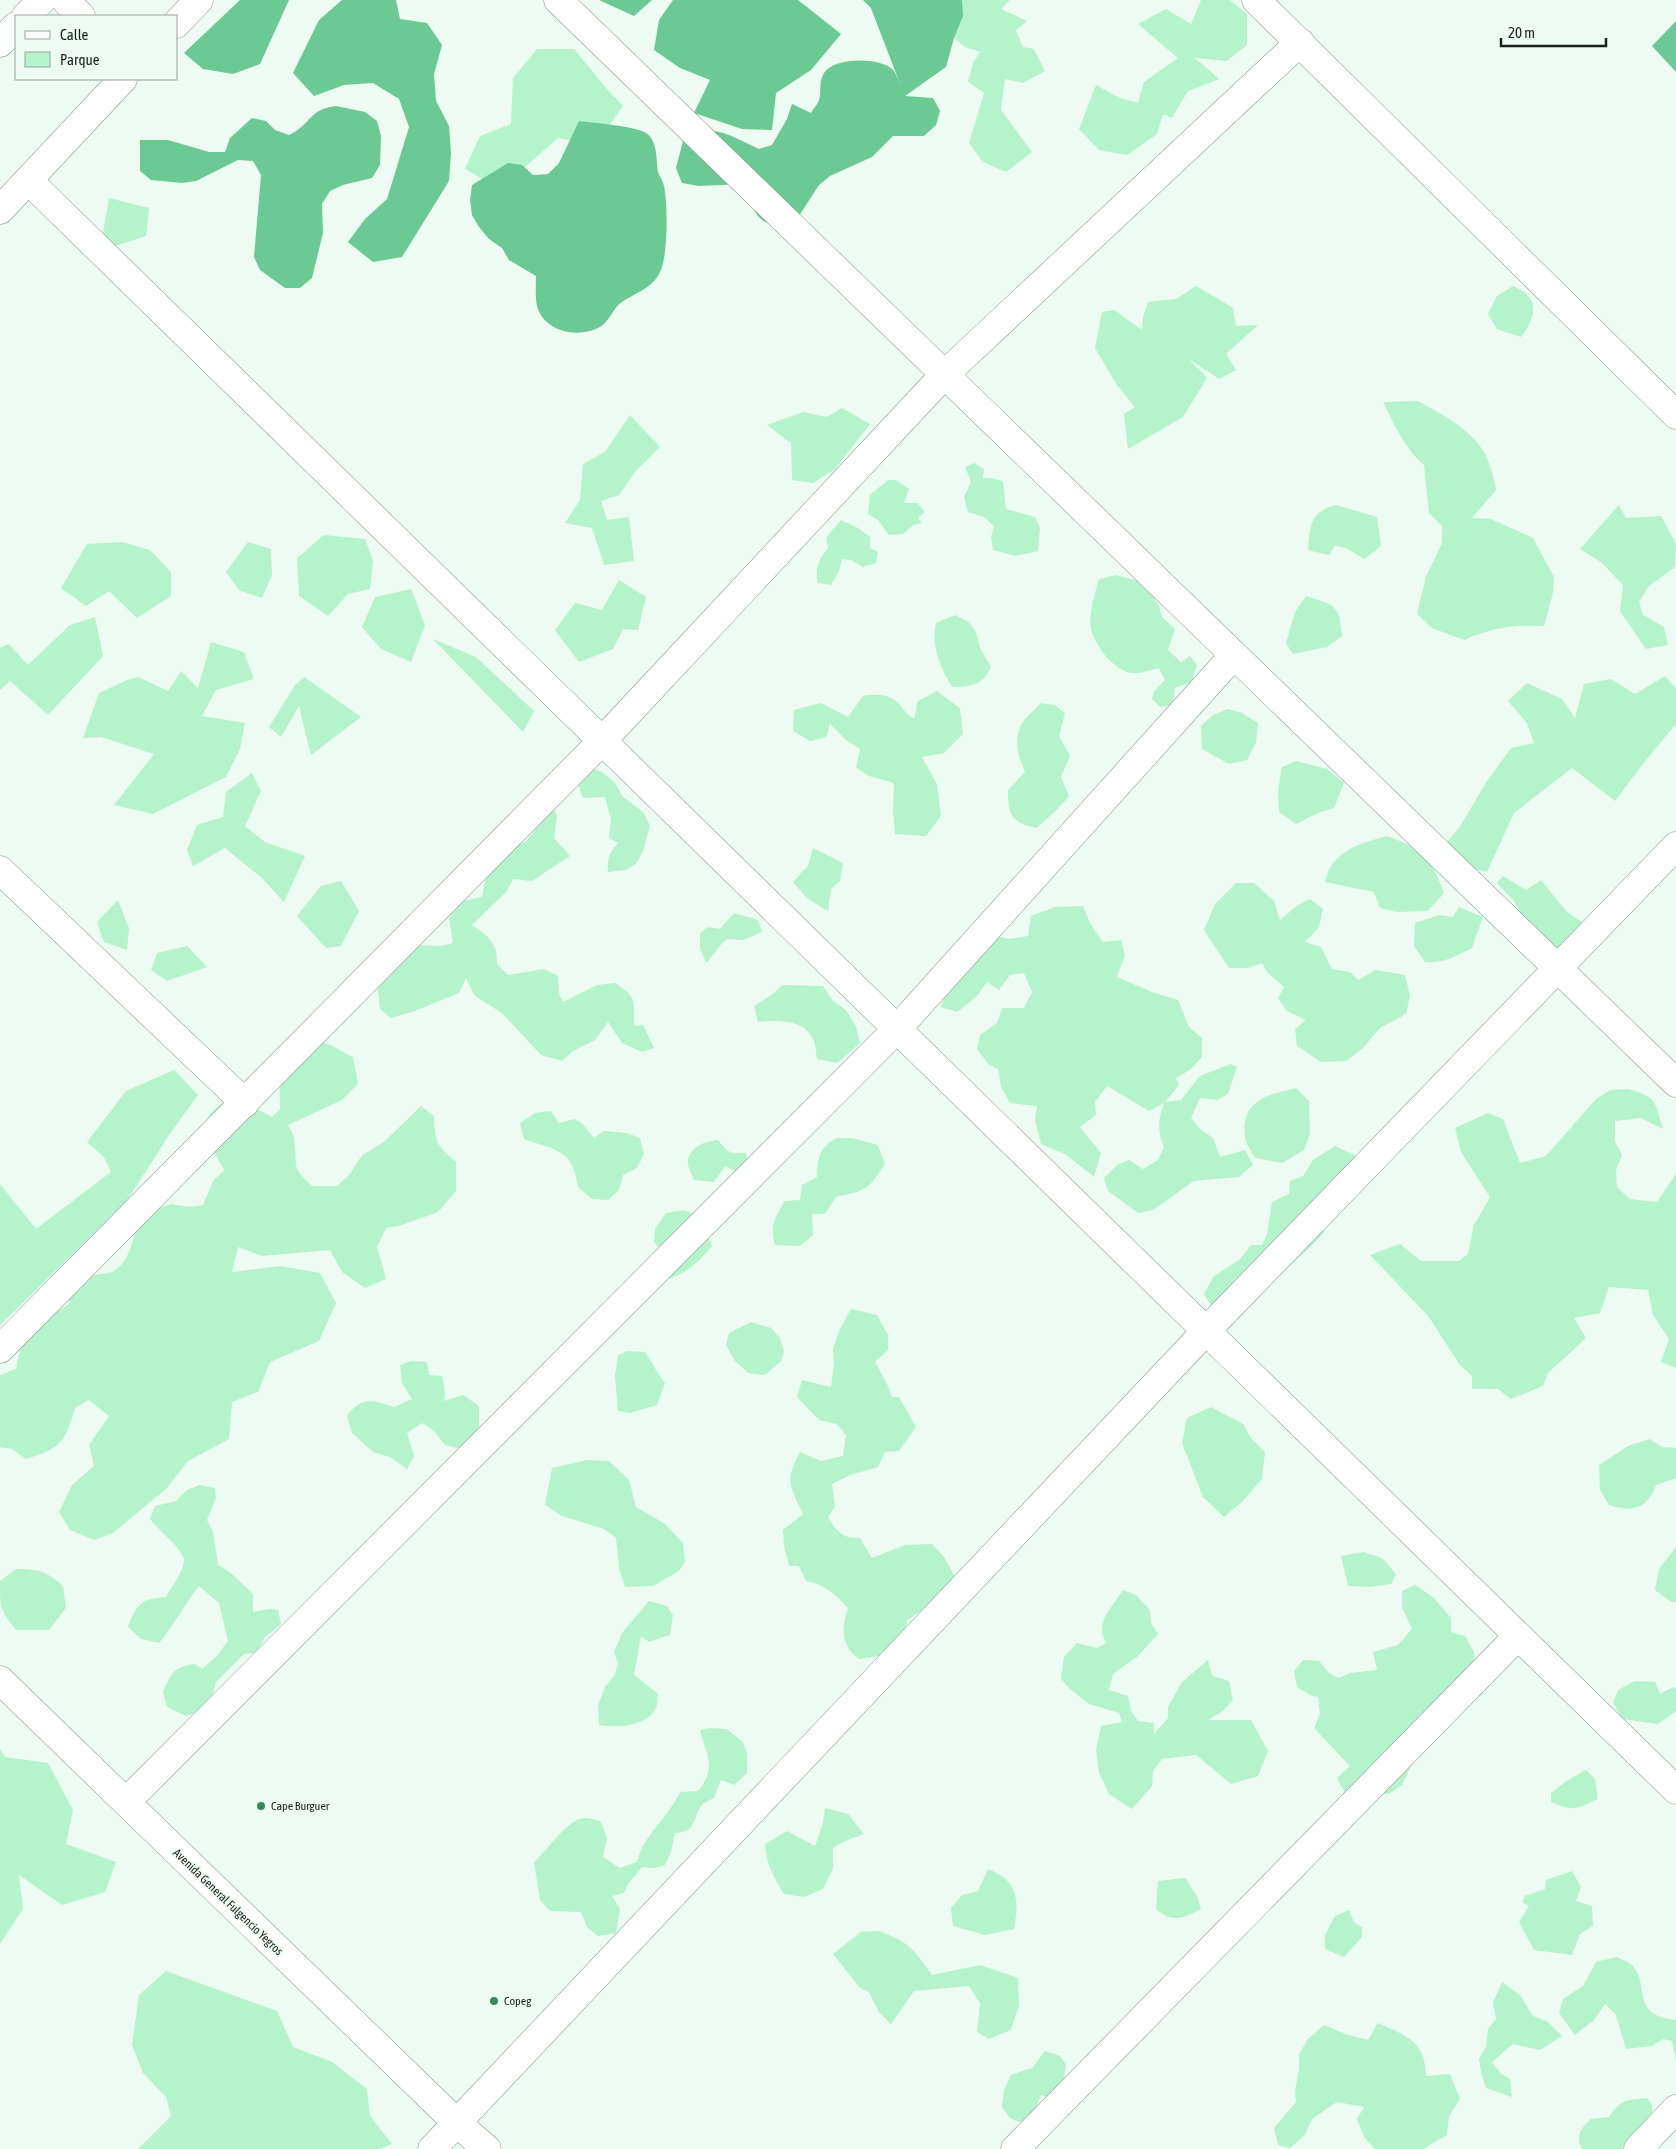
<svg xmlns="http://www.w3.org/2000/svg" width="1676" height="2149" font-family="'Asap Condensed',sans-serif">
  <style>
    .green { fill: #b4f3cc }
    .forest { fill: #6bc994 }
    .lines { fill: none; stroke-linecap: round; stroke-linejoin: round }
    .minor-casing { stroke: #87948b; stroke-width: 29 }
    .minor { stroke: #fff; stroke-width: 28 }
    .poi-dot { fill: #348a5d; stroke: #edfbf2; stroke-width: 2 }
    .labels { text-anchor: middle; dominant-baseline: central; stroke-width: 4; stroke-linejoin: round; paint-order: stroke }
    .poi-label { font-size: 12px; fill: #1b201d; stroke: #edfbf2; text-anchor: start }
    .street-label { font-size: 12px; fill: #1b201d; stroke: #edfbf2 }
  </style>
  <rect width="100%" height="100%" fill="#edfbf2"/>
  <g class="green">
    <path d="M960 0H1010L1001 9 1027 21 1016 30 1023 47 1034 49 1045 71 1023 83 1005 79 1001 110 1032 152 1006 172 983 162 969 143 984 93 968 82 973 63 980 52 965 47 954 38Z"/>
    <path d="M1201 0H1230L1247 14V45L1227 61 1195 58 1219 79 1188 91 1172 118 1163 114 1157 134 1127 155 1099 150 1079 129 1096 85 1120 98 1138 103 1144 82 1178 58 1138 24 1166 9 1191 24Z"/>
    <path d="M537 49H574L606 88 623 106 595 146 558 138 500 189 465 169 480 136 511 124 513 78Z"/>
    <path d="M109 198 149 208 146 236 100 251Z"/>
    <path d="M1196 286 1233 308 1236 326 1258 325 1226 354 1236 370 1219 379 1189 359 1207 378 1183 417 1128 449 1124 414 1135 407 1117 385 1095 348 1102 312 1114 310 1142 330 1143 317 1148 302 1176 299Z"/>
    <path d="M1513 286C1540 297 1537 316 1521 337L1497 329 1488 314 1497 296Z"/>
    <path d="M1418 401C1445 416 1479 433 1489 463 1492 472 1494 481 1496 490L1472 518 1491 519 1533 538 1554 577 1553 593 1544 626C1511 625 1495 627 1464 640L1432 628 1417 614 1426 577 1442 543V526L1429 513 1424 465C1404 448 1395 425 1383 402Z"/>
    <path d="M842 408 870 424 835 469 813 483 792 480 791 443 767 425 803 412 827 417Z"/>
    <path d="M630 415 660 447 635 472 619 495 601 501 607 520 629 517 634 561 604 565 592 528 565 523 580 500 583 464 605 452Z"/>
    <path d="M974 463 984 469 983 478H990L1003 481 1006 509 1035 517 1040 528 1038 551 1016 556 993 550 991 537 994 526 984 517 968 512 964 497 971 482 965 467Z"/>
    <path d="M888 480H896L909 489 904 503H917L925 512 918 518 922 523 913 525 903 534 889 535 878 520 868 514 870 495Z"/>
    <path d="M1336 505 1377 517 1381 546 1364 559 1348 549 1335 545 1329 555 1308 550C1310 527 1310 511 1336 505Z"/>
    <path d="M1619 505 1626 518 1661 516 1676 544 1675 567 1649 586 1639 602 1643 615 1664 627 1668 645 1646 649 1620 611 1623 585 1601 562 1580 549Z"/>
    <path d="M841 520 858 528 870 537V548L878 552 876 563 863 567 851 560 842 559 839 571 831 585 818 583C815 568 818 560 828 548L826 538Z"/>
    <path d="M324 535 365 539 373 560 370 589 348 594 328 616 299 596 297 558Z"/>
    <path d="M122 542 150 550 171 572V596L137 618 109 591 86 606 61 588 87 544Z"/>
    <path d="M248 542 271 549 272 575 262 598 239 590 226 572Z"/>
    <path d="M1116 575 1145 583 1159 606 1162 617 1175 629 1168 650 1181 662 1190 656 1197 665 1192 682 1175 688 1173 705 1160 707 1152 699 1154 691 1165 680 1159 668C1151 670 1140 674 1132 673 1114 671 1095 646 1091 629 1088 615 1095 593 1099 579Z"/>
    <path d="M619 580 646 597 638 630 623 629 613 649 579 662 555 630 575 603 602 610Z"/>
    <path d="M411 589 425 625 411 662 381 649 362 627 375 597Z"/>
    <path d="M1306 596C1336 606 1339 604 1342 636L1327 647 1293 654 1286 643 1295 612Z"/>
    <path d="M955 615 969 622 976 632 980 648 991 667C982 686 972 686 952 687 940 666 931 647 936 623Z"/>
    <path d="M95 617 103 656 48 715 10 681 0 690V648L9 644 28 665 70 625Z"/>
    <path d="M433 639 476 657 534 711 523 732Z"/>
    <path d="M211 642 244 652 254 679 216 690 202 716 245 723 240 749 226 777 153 814 114 805 154 754 101 737 83 738 99 693 125 681 138 677 168 691 181 671 198 688Z"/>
    <path d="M1665 676 1676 688V724L1646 760 1615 801 1572 768 1514 813 1487 872C1465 867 1455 863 1447 842L1459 828 1487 781 1511 748 1534 743 1527 723 1508 701 1527 683 1562 699 1575 718 1584 684 1611 679 1635 694Z"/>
    <path d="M304 677 361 717 311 755 299 706 281 737 269 727 295 685Z"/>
    <path d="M937 691 960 708 963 734 944 753 922 757 937 784 941 816 926 836 895 834 893 811 894 783 869 776 856 768 860 749 846 740 830 724 826 737 810 741 793 731 794 710 821 703 848 717 863 696C873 694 887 694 896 701 903 707 904 713 914 719L918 701Z"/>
    <path d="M1041 703 1055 705 1065 713 1059 736 1070 756 1061 777 1069 796C1060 808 1048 817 1037 828 1011 822 1008 816 1008 790L1025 772C1018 755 1012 738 1024 720 1029 714 1036 709 1041 703Z"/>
    <path d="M1228 709 1242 713 1258 723 1256 742 1247 760 1229 764 1202 749 1201 726 1213 715Z"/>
    <path d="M1296 761 1327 769 1344 783 1334 808 1318 813 1296 824 1279 812 1278 791 1282 767Z"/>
    <path d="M588 767 602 772 616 784 622 796 644 813 650 826 643 851 636 864 626 870 608 872C607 859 609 853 618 843L609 838 611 819 605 797 583 798 576 778Z"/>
    <path d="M252 773 261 791 245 826 265 842 305 856 284 902 262 878 225 848 193 866 187 850 197 825 223 817 226 792Z"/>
    <path d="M553 808 557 816 554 838 570 856 532 881 513 879 507 891 472 925C489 936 498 944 497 964L508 975 544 969 558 976 559 994 563 1002 597 985 615 983C637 996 634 1003 634 1026L643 1025 654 1048 642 1052 622 1043 608 1022 595 1040 573 1051 562 1061 541 1055 502 1013 475 996 466 978 459 993 412 1012 391 1018 380 1009 377 983 410 945 442 946 453 943 449 917 463 901 482 897 486 876 494 860 526 841Z"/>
    <path d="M1387 836C1423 849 1431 857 1444 893L1428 911 1398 912 1380 908 1374 892 1325 882C1331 851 1361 843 1387 836Z"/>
    <path d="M813 848 843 863 840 881 831 889 828 911 808 899 793 882 808 866Z"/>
    <path d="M1503 876 1526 890 1541 880 1566 911 1584 924 1571 940 1556 948 1531 931 1514 901 1497 883Z"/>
    <path d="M341 881 359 911 341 946 326 948 297 916 321 886Z"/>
    <path d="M1236 883H1254L1274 901 1280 920 1298 905 1310 899 1323 909 1319 927 1305 942 1321 947 1332 969 1350 972 1358 980 1376 970 1405 975 1410 996 1406 1014 1380 1028 1362 1049 1346 1061 1321 1062 1297 1046 1295 1029 1306 1020 1287 1011 1278 998 1284 987 1267 972 1262 963 1248 968H1229L1204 930 1215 904Z"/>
    <path d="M118 900 129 928 127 950 104 942 97 922Z"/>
    <path d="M1083 906 1091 925 1103 942 1121 940 1125 955 1117 977 1152 992 1178 1000 1189 1027 1202 1038V1057L1191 1069 1176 1078 1179 1085 1165 1102 1181 1100 1200 1076 1231 1064 1237 1067 1228 1094 1217 1100 1200 1098 1191 1118 1201 1130 1213 1138 1220 1157 1245 1150 1253 1165 1239 1177 1194 1181 1153 1210 1138 1213 1108 1191 1104 1178 1117 1165 1129 1160 1143 1169 1158 1160 1164 1147C1157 1131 1158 1119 1164 1103L1149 1111 1107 1086 1095 1102 1096 1115 1080 1127 1101 1153 1094 1177 1065 1154 1041 1144 1035 1120 1037 1106 1010 1103 1001 1087 998 1069 989 1065 977 1049 980 1035 997 1023 1002 1008H1024L1032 992 1024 973 1010 975 999 990 987 982 976 997 957 1012 941 1007 948 987 982 933 1009 939 1028 936 1031 916 1055 907Z"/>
    <path d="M1459 907 1483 917 1472 948C1456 956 1442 964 1425 962L1414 946 1415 923 1439 915 1453 917Z"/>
    <path d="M734 913 758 920 762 932 743 940 727 939C718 946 714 955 706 963L700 948V933L708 927 720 929Z"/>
    <path d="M187 946 207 967 167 981 151 970 157 953Z"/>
    <path d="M782 985 823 986 833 1001 846 1010 856 1027 860 1043 837 1063 817 1059C816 1053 816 1045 813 1039 804 1019 776 1020 758 1022L754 1006 773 994Z"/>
    <path d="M320 1042C333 1044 341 1052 353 1057L358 1084 342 1100 288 1125C290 1129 294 1135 294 1140 299 1166 288 1164 312 1186H337L350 1174 362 1155 384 1142 421 1106 434 1116C435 1142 436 1145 456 1162V1191L438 1212 399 1226 386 1228 377 1247 386 1279 365 1288 342 1272 330 1250 262 1256 238 1247 232 1272 280 1266 320 1273 336 1303 319 1341 270 1362 258 1392 232 1402 229 1439 188 1461 167 1488 113 1533 94 1540 70 1530 59 1512 72 1485 94 1466 89 1445 109 1416 89 1400 75 1408C65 1443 61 1448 26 1459L12 1449 0 1447V1375L16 1369 21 1346 39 1324 69 1304V1292C77 1285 85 1278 95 1275 101 1273 109 1274 114 1271 130 1261 133 1240 137 1223L153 1210 171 1204 189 1207 203 1205 213 1181 224 1170 202 1130 210 1114 222 1103H245L272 1117 280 1109 279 1068Z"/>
    <path d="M174 1070 198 1095 169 1135 126 1202 0 1325V1184L36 1229 111 1172 104 1157 87 1142 126 1091Z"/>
    <path d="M1296 1088 1309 1101 1310 1133 1304 1150 1282 1163 1255 1158C1252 1152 1245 1143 1245 1137 1240 1100 1268 1095 1296 1088Z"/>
    <path d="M1628 1089C1658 1098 1654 1100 1663 1129L1641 1118 1615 1121V1141L1622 1155 1616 1170 1617 1187 1630 1199 1657 1202 1676 1174V1368L1661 1362 1669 1339 1653 1315 1648 1290 1609 1287 1600 1313 1574 1318 1586 1338 1548 1373 1543 1386 1511 1399 1498 1389H1472V1376L1459 1364 1429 1317 1370 1255 1400 1244 1421 1261H1459L1468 1254 1474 1225 1490 1197 1461 1152 1455 1128 1488 1113 1503 1119 1520 1163 1546 1156 1597 1098 1611 1090Z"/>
    <path d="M551 1111 559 1123 574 1119 582 1123 594 1138 604 1131 627 1133 640 1138 644 1154 637 1168 623 1175 619 1190 608 1200 592 1199 578 1187C572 1148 557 1151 524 1139L520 1123 535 1113Z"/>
    <path d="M837 1138H851L878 1145 885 1164C868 1191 866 1190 836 1197L825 1214H812L813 1235 800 1246 775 1245C770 1224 775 1218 785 1201L800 1200 802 1185 817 1177C818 1158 818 1148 837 1138Z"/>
    <path d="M718 1140C728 1153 730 1154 746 1153L748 1165 735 1171 725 1166 714 1182 694 1180C692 1175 689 1169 688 1165 686 1148 705 1141 718 1140Z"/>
    <path d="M1335 1146 1354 1155 1359 1174 1323 1211 1324 1232C1296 1265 1260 1288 1225 1312L1210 1304 1204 1294 1213 1277 1240 1259 1251 1245H1262L1267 1234 1272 1202 1289 1194 1290 1181 1303 1176 1313 1160Z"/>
    <path d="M684 1210 701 1218 712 1246C694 1267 685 1275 658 1282L661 1250 654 1242 655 1229 666 1213Z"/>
    <path d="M851 1309 877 1315 888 1335V1350L875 1362 887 1384 892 1397H899L916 1427 899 1451 885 1452 878 1467 850 1475 832 1484 835 1507 828 1517C836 1531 843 1539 860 1538L872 1558 905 1545 932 1544 944 1557 956 1579 940 1599 907 1620 906 1630 887 1655 859 1659C841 1646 841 1628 848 1608 835 1594 824 1584 806 1581L799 1566H789L784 1546 783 1530 803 1514C790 1486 784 1481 800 1452L821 1461 843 1456 846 1435 837 1424 819 1420 797 1397 802 1380 831 1387 834 1365 833 1349 840 1329Z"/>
    <path d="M751 1322 771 1328 780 1338 784 1351 781 1361 765 1375 748 1373 735 1361 726 1345 729 1333Z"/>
    <path d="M627 1351 645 1352C653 1362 656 1373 665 1383L657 1405 630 1413 618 1411 615 1376 618 1355Z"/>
    <path d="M411 1361 427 1362 429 1375 442 1376 445 1392 444 1401 463 1395 479 1406V1427L462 1449 445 1445 434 1431 422 1423 407 1433 414 1456 407 1469 390 1457 373 1452 352 1433 347 1415C363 1396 372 1400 394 1407L412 1399 402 1383 400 1365Z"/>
    <path d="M1211 1407 1243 1424 1251 1438 1265 1452 1262 1479 1242 1502 1224 1517 1203 1497 1182 1443 1187 1418Z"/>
    <path d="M1650 1439 1662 1447 1676 1448V1478L1656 1485C1647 1510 1632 1512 1609 1505L1600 1490 1599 1465 1628 1446Z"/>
    <path d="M587 1460 609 1461 629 1480 636 1507 665 1524 683 1543 685 1562 679 1571 653 1586 625 1587 619 1568 616 1538 604 1529 562 1516 545 1505 552 1468Z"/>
    <path d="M200 1485 215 1488 216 1498 207 1520 213 1532 218 1565 231 1573 253 1594V1612L269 1609 278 1610 281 1624 264 1638 257 1653 244 1654 216 1682 209 1709 186 1716 167 1707 163 1692C172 1672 173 1667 195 1664L202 1669 216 1657 228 1641 219 1603 199 1586C184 1605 174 1625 159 1643L141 1639 128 1627C137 1604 140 1599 166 1597 171 1587 183 1573 184 1561 185 1551 157 1529 150 1519L155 1506 176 1501 187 1490Z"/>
    <path d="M1676 1547V1602H1671L1655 1590 1659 1569Z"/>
    <path d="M1364 1552 1382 1558 1396 1574 1391 1584 1370 1587 1348 1586 1341 1556Z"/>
    <path d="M16 1569C39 1569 46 1571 63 1586L66 1608 49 1630H16C0 1611 0 1607 0 1581Z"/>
    <path d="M1415 1585 1434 1598 1451 1618V1632L1465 1636 1474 1652 1475 1664 1490 1681 1481 1696 1455 1699 1416 1755 1402 1785 1389 1794 1346 1795 1337 1778 1350 1766 1314 1728 1320 1714 1318 1697 1310 1695 1297 1687 1294 1671 1303 1660 1319 1661 1329 1673 1339 1678 1350 1673 1377 1670 1373 1652 1398 1645 1412 1629 1402 1607V1591Z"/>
    <path d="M1123 1590 1136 1595 1150 1610 1151 1623 1158 1634 1138 1656 1113 1674 1109 1690 1128 1696 1131 1711 1138 1721 1154 1723V1734L1168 1718V1707L1182 1682 1208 1660 1212 1676 1229 1681 1233 1700 1223 1711 1208 1720H1251L1268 1751 1258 1776 1231 1784 1196 1755 1162 1759 1153 1771 1152 1786 1132 1809 1109 1794 1099 1772 1096 1750 1101 1726 1122 1722 1119 1713 1089 1704 1071 1690 1061 1679 1064 1657 1077 1643 1097 1648 1106 1643C1105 1640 1102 1635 1102 1631 1101 1617 1116 1601 1123 1590Z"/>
    <path d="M649 1601 667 1606 673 1615 670 1635 649 1642 641 1636 634 1675 658 1694C657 1699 658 1705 655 1710 644 1727 617 1728 599 1725L598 1705 605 1687 614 1676 618 1664 614 1652 622 1633Z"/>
    <path d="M1635 1681 1655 1682 1660 1694 1673 1687 1676 1689V1711L1658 1724 1622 1719 1613 1702 1618 1690Z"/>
    <path d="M710 1728 727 1729 743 1742 747 1754V1773L734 1785 721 1780 714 1798C711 1800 706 1801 703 1804 691 1817 699 1832 675 1833L671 1852 665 1865 655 1868 642 1867 628 1884 624 1893 612 1896 620 1909 616 1933 598 1936 587 1927 581 1912 550 1911 540 1900 534 1862C548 1850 568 1818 585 1818 590 1818 596 1820 601 1822L607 1838 603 1857 620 1868 637 1862C644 1834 668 1818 680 1792L698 1791C717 1768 707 1756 700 1730Z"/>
    <path d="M0 1749 5 1757 48 1763 73 1810 66 1844 116 1862 105 1892 62 1905 19 1875 23 1909 0 1944Z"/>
    <path d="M1586 1770 1595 1779 1598 1799C1575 1809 1576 1812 1551 1802V1793L1568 1780Z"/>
    <path d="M825 1808 848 1814 864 1834 845 1841 833 1848V1868L823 1889 804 1897 784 1894C774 1878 766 1863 765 1844L787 1831 815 1846 823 1823Z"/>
    <path d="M988 1869C1019 1881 1019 1900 1014 1929L985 1935 953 1926 951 1908 962 1895 978 1891Z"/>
    <path d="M1572 1871 1581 1887 1576 1901 1592 1906 1593 1926 1580 1934 1572 1955 1534 1950 1519 1922 1529 1906 1522 1902 1525 1896 1545 1889 1546 1880Z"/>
    <path d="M1185 1878 1197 1896 1201 1909C1182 1919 1173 1923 1156 1909L1158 1881Z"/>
    <path d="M1349 1910 1354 1922 1362 1927V1937L1344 1957 1325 1949V1935L1335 1916Z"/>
    <path d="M879 1931C910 1943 913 1948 932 1975L980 1965 1018 1978 1019 2005 1011 2030 989 2039 977 2032 980 2003 969 1986 914 1991 891 2024 879 2012 869 1992 860 1988 833 1954 861 1932Z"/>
    <path d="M1617 1957C1621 1959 1627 1961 1631 1964 1652 1986 1628 2015 1676 2020V2060L1672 2041 1663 2039 1652 2046 1626 2049 1616 2015 1605 2004 1594 2020 1575 2035 1559 2013 1563 1999 1583 1986 1596 1962Z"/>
    <path d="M166 1971 277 2011 293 2047 332 2062 367 2089 370 2116 392 2144 379 2149H138L171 2116 166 2097 143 2073 132 2045 139 1995Z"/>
    <path d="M1502 1982 1520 1995 1533 2016 1548 2022 1562 2036 1540 2050 1513 2044 1492 2062 1501 2074 1510 2079 1512 2097 1486 2088 1481 2072 1479 2059 1486 2047 1488 2029 1496 2019 1493 2002Z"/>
    <path d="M1378 2023C1407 2036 1425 2041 1426 2076L1450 2074 1460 2099 1449 2116 1447 2135 1423 2149H1375L1364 2137 1357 2119 1364 2107 1337 2102 1312 2119 1305 2135 1290 2148 1278 2145 1274 2128 1296 2102 1295 2091 1299 2069V2055L1307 2040 1324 2025 1345 2034 1368 2040Z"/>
    <path d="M1045 2051 1060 2056 1066 2064 1063 2084 1050 2098 1041 2095 1033 2115 1020 2122 1010 2118 1002 2107 1004 2090 1011 2075 1032 2068Z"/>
    <path d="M1647 2098 1652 2105V2120L1627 2142 1622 2149H1582C1575 2136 1581 2128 1591 2119L1609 2117C1622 2099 1625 2100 1647 2098Z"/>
  </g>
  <g class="forest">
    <path d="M240 0H289L260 64 233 74 203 69 184 53Z"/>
    <path d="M342 0H396L400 19 427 23 442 45 434 74 436 101 449 126 451 153 449 181 402 257 373 262 348 242 365 219 387 199 409 127 399 99 373 83 344 85 314 96 293 73 319 20Z"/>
    <path d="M599 0H652L634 16Z"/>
    <path d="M673 0H798L841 34 811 70 776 93 772 130 742 129 694 113 710 80 680 68 654 50 659 20Z"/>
    <path d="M863 0H962L963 16 954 38 946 67 905 96 933 98 940 111 936 125 924 136H893L872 157 830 176 819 185 795 222C759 232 754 214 744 184L699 186 682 183 676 168 683 141 692 130C719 127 735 138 759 149L772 145 787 119 792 104 811 113C813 109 818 104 819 100 822 91 818 83 824 73 834 57 881 57 893 70 896 73 898 80 900 84L871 8Z"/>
    <path d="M1676 21V72L1652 46Z"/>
    <path d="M336 106 365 112 377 121 381 136 380 165 372 178 343 185 330 191 322 204 323 233 312 278 300 288H285L260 270 254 257 261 175 253 161 238 160 196 181 182 183 151 180 140 171V140H168L209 152H225L230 138 252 118 266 121 275 130 289 135C312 124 309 109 336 106Z"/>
    <path d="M579 121C594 123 635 126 646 133 658 141 656 160 658 172 660 177 663 181 664 186 668 203 668 257 660 272 653 288 635 293 622 302 613 308 609 322 600 327 578 339 544 332 537 306 535 297 536 286 536 276L509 260 502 248 489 239 479 227 472 215 470 200 472 185 508 163 522 165 533 175 548 174 559 163Z"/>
  </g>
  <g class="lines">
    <defs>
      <g id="minor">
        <path d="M65 0 81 16"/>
        <path d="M558 0 1676 1083"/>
        <path d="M1256 0 1676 415"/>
        <path d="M26 16 42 0"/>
        <path d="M176 24 199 0"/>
        <path d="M0 43 16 26"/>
        <path d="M28 180 1676 1790"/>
        <path d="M0 210 123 79"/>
        <path d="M0 870 245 1103"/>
        <path d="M0 1349 602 741 944 375 1300 42"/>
        <path d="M0 1680 457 2123 487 2149"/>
        <path d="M126 1802 897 1029 1234 655"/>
        <path d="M432 2149 1206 1331 1676 846"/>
        <path d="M1015 2149 1518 1636"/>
        <path d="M1638 2149 1676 2109"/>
      </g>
    </defs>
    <use href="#minor" class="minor-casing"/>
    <use href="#minor" class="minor"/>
  </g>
  <g class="poi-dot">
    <circle cx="261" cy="1806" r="5"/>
    <circle cx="494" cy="2001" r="5"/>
  </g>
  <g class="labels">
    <g class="poi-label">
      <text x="271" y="1806">Cape Burguer</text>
      <text x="504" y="2001">Copeg</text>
    </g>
    <g class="street-label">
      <text transform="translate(228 1902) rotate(44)">Avenida General Fulgencio Yegros</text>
    </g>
  </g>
  <rect x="15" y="15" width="162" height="65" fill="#edfbf2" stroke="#99a39d"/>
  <rect x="25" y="31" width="25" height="8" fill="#ffffff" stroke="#99a39d"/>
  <text x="60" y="40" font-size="15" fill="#1b201d">Calle</text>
  <rect x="25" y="52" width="25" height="15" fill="#b4f3cc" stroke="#99a39d"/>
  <text x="60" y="65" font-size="15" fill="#1b201d">Parque</text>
  <path d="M1501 38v8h105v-8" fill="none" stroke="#1b201d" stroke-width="2.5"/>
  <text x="1508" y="38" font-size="15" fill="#1b201d" stroke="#edfbf2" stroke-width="4" paint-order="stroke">20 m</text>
</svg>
